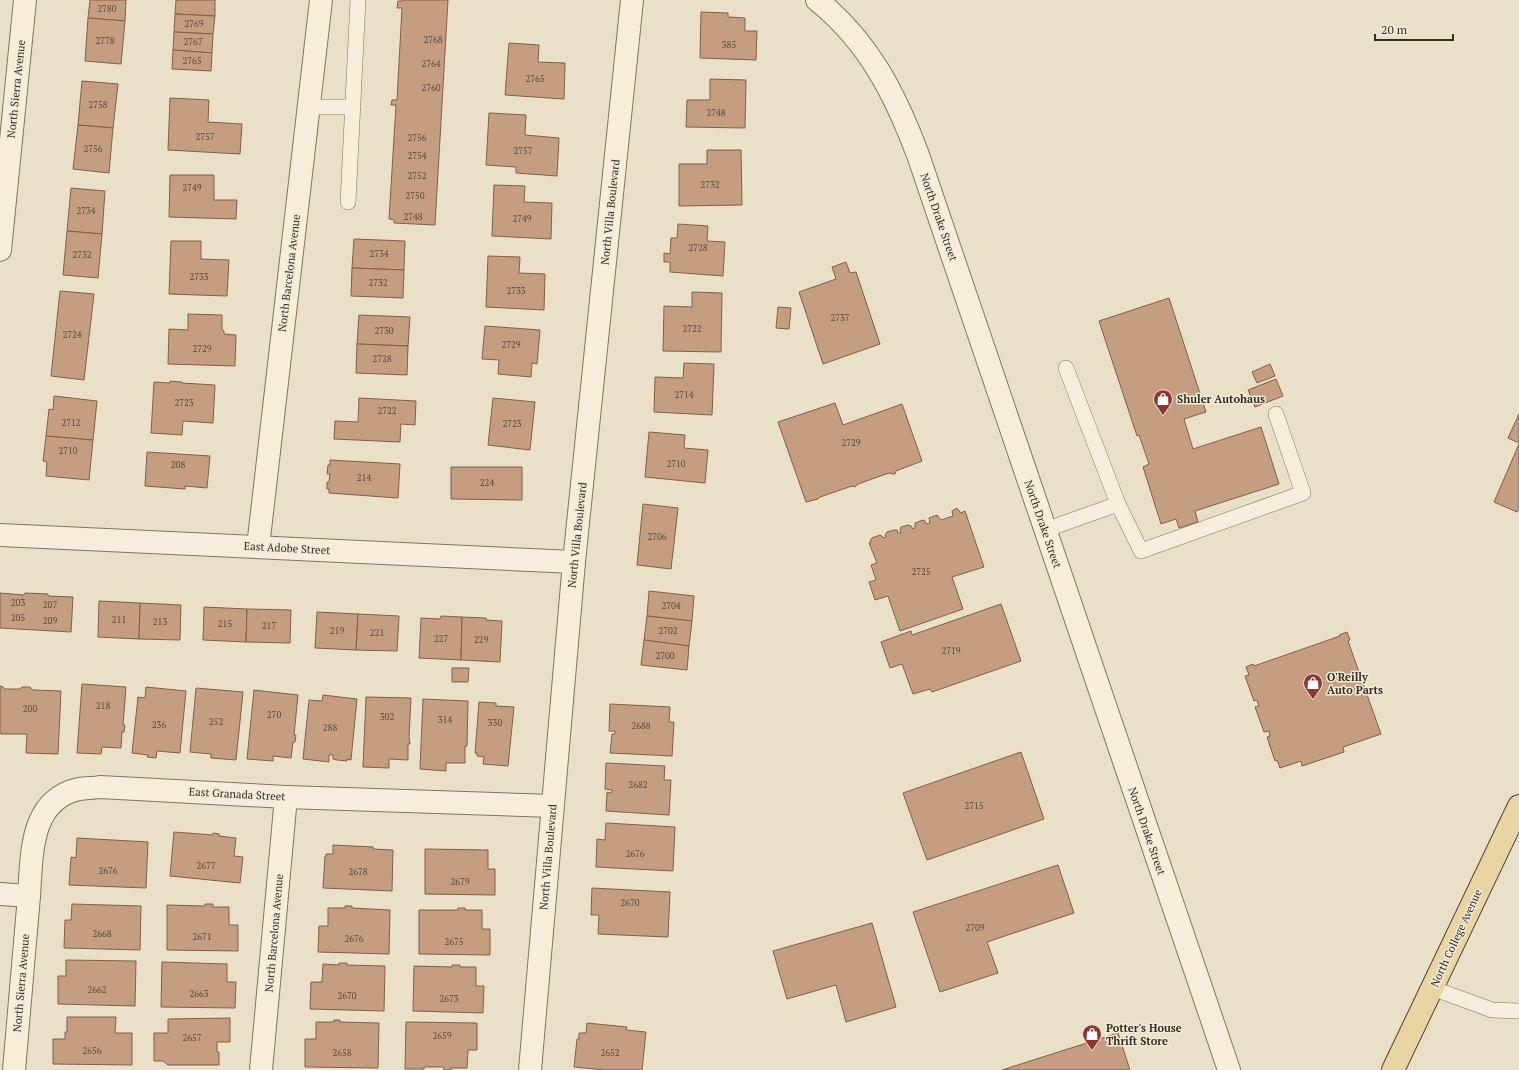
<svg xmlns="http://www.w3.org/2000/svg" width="1519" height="1070" font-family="'PT Serif',serif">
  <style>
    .building { fill: #c59e82; stroke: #825f47 }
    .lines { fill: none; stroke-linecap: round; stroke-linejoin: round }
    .service-casing { stroke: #85735f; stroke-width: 16 }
    .minor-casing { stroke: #85735f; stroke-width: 24 }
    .tertiary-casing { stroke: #85735f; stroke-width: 24 }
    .primary-casing { stroke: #534232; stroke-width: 24 }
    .service { stroke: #f6eedb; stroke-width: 15 }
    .minor { stroke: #f6eedb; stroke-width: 22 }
    .tertiary { stroke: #f6eedb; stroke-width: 22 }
    .primary { stroke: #e9d4a4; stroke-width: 22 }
    .labels { text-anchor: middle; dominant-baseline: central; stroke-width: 3; stroke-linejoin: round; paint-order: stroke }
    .number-label { font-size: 9px; fill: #5a4839 }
    .street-label { font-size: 11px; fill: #372c21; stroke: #f2ebd7 }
    .poi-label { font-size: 11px; font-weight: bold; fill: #372c21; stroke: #f2ebd7; text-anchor: start }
  </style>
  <rect width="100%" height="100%" fill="#eae0c8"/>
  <g class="building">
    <path d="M90 0H126L125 21 88 18Z"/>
    <path d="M176 0H215V16L175 14Z"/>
    <path d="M402 0H448L435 225 394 223V220L389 219 396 105H391L392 100H397L402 8H397L398 1H402Z"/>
    <path d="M701 12 728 13V17L745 18V31H757L756 60 700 58Z"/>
    <path d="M175 14 215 16 213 34 174 32Z"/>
    <path d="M88 18 125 21 121 64 85 61Z"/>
    <path d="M174 32 213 34 212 53 173 50Z"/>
    <path d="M509 43 539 45 538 62 565 63 564 99 505 95Z"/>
    <path d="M173 50 212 53 211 71 172 69Z"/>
    <path d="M710 79 746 80 745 128 686 127 687 100H710Z"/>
    <path d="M82 81 118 84 113 128 78 125Z"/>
    <path d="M170 98 209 100 208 122 242 124 240 154 168 150Z"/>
    <path d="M489 113 526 115 525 135 559 138 557 176 516 173V167L486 165Z"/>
    <path d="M78 125 113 128 109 173 73 169Z"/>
    <path d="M707 150H741L742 205 679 206V164H707Z"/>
    <path d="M170 175H214V200H237L236 219 169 217Z"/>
    <path d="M494 185 525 186 524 202 552 203 551 239 492 236Z"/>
    <path d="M71 188 105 191 102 234 67 231Z"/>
    <path d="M678 224 708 226 707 241 725 242 723 276 670 272V262H664V253L670 254 671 238H677Z"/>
    <path d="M67 231 102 234 98 278 63 275Z"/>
    <path d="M354 239 405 241 404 270 352 268Z"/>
    <path d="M171 241H201V259L229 260 227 296 169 294Z"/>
    <path d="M488 256 520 257 519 273 545 274 544 310 486 307Z"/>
    <path d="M846 262 850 273 856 272 880 344 823 364 799 292 836 279 832 267Z"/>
    <path d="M352 268 404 270 403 298 351 296Z"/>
    <path d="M60 291 94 294 84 380 51 376Z"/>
    <path d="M692 292 722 293 721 352 663 351 664 306 692 307Z"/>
    <path d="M1169 298 1206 412 1184 419 1193 449 1261 427 1279 484 1195 511 1198 522 1179 528 1176 519 1161 524 1143 467 1149 464 1139 435 1137 436 1099 321Z"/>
    <path d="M778 307 791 308 789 329 776 328Z"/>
    <path d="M188 314 222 315V330L224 331V334L236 335 235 366 168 364 169 329 188 330Z"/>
    <path d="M359 315 410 317 408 346 357 344Z"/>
    <path d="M485 326 540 330 537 364 532 363 531 377 498 374 499 360 482 359Z"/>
    <path d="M357 344 408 346 407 375 356 373Z"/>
    <path d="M684 363 714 364 712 415 654 412 655 377 683 378Z"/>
    <path d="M1270 364 1275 376 1257 383 1252 372Z"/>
    <path d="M1276 379 1283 396 1255 407 1248 390Z"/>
    <path d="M170 381 182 382V383L215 385 213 423 183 421 182 435 151 433 154 382 170 383Z"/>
    <path d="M54 396 97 401 93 440 46 436 49 409 53 410Z"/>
    <path d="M359 398 416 401 415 425 401 424 400 442 334 439 335 421 358 422Z"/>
    <path d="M493 398 535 402 530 450 488 445Z"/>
    <path d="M835 403 843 425 902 404 922 461 896 471 895 474H893L889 473 858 484 855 487 852 486 820 497 818 499 806 502 778 422Z"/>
    <path d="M1519 414V443L1508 438Z"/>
    <path d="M649 432 685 435 684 448 708 450 705 483 645 477Z"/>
    <path d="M46 436 93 440 89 480 46 476 47 462 43 461Z"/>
    <path d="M1519 444V508L1517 512 1494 502Z"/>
    <path d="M147 452 210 456 207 488 185 486V489L145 486Z"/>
    <path d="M330 460 400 464 398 498 329 493V489H327V482H329L330 474H327L328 465H330Z"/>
    <path d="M451 467H522V500L451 499Z"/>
    <path d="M643 504 678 508 671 569 637 565Z"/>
    <path d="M957 508 961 513 965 511 984 567 952 577 963 609 900 631 888 596 875 600 869 582 876 580 871 565 877 563 869 543H871L870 541 872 538 880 535 882 536 883 538 886 537 885 535 887 532 894 530H897L898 533H901L900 530 901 527 908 525 911 526 913 529 915 528V523L923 520 925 521 926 524 930 523 929 518 937 515 941 520 953 516 952 511Z"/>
    <path d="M649 591 694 596 692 621 647 616Z"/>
    <path d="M0 593 24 595 25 593 48 594V596L73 597 71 632 0 628Z"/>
    <path d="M99 601 140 603 139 639 98 637Z"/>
    <path d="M140 603 181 605 180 640 139 639Z"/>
    <path d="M1001 604 1021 661 932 692 930 689 913 694 902 664 890 668 881 642 911 631 912 635Z"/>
    <path d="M204 607 247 609 246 642 203 640Z"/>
    <path d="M247 609 291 610 290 643 246 642Z"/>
    <path d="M317 612 358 614 356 650 315 648Z"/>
    <path d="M358 614 399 616 397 651 356 650Z"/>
    <path d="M441 616 462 617 461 660 419 658 421 618 440 619Z"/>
    <path d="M647 616 692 621 689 646 644 640Z"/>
    <path d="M462 617 486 618V620L502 621 500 662 461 660Z"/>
    <path d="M1347 632 1350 640 1348 641 1381 734 1343 747 1344 752 1302 766 1301 761 1280 768 1277 760 1275 761 1267 737 1270 736 1269 731 1264 732 1255 707 1259 706 1257 700 1254 701 1245 676 1249 675 1246 667 1253 664 1254 666 1340 636 1339 635Z"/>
    <path d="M644 640 689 646 687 670 641 665Z"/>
    <path d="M452 668H469L468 682H452Z"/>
    <path d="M82 684 126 687 123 725H125L124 732H122L121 748 102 747 101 754 77 753Z"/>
    <path d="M0 686 3 687 5 689H20L22 687H30L33 690 61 691 58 754 26 753 27 734H1L0 733Z"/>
    <path d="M146 687 186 691 180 753 157 751 156 758 147 757 148 755 132 753 138 697 145 698Z"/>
    <path d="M196 688 243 692 236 760 211 758V754L190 752Z"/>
    <path d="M254 690 298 695 294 735H296L295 742H293L291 758 273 756V761L247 759Z"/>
    <path d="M323 695 357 699 351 760 347 759V761L337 760 333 759V755H329V762L303 759 309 700 322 701Z"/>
    <path d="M366 697 411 698 409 737 410 744H408V760L389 759V768L363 767Z"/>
    <path d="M423 699 468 701 467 746H465V763H446V771L420 769Z"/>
    <path d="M479 702 496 703V706L514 707 508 766 483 764 484 757 477 756V753H475Z"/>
    <path d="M610 704 670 707 669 722H674L672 756 610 753 612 734H615V731H609Z"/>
    <path d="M1021 752 1044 819 927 860 903 793Z"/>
    <path d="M606 763 665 766 664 780H671L669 815 606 811 607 792 611 793 612 790 605 789Z"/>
    <path d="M606 823 675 827 673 871 596 867 597 839 605 840Z"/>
    <path d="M174 832 213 835V833L219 834V836L236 838 234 856 243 857 240 883 170 876Z"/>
    <path d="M77 838 148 842 146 888 69 885 71 857 76 858Z"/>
    <path d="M333 845 373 847V849L393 850 392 891 323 888 325 856H326V854H333Z"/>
    <path d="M425 849 488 850V869H495V895L425 894Z"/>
    <path d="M1058 865 1074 913 987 942 998 973 940 992 913 912Z"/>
    <path d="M592 888 670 892 668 937 598 934 599 915H591Z"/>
    <path d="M72 904 141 906 140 950 64 948 65 920H71Z"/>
    <path d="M205 904H213V907H229V925H238V951L167 950V905L205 906Z"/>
    <path d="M345 906H352V908L390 910 389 954 318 952 319 926H328V908H345Z"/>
    <path d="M458 908H465V910H482V929H490V955L419 954V910H458Z"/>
    <path d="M872 923 896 1007 846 1022 836 985 787 999 773 951Z"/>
    <path d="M66 960 136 961 135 1006 58 1004V976H66Z"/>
    <path d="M162 962 227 964V982H236L235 1008 161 1007Z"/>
    <path d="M339 963H347V965L385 966 384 1011 310 1009 311 982H322L323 964 339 965Z"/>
    <path d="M452 965H460V967H476V986H484L483 1013 413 1011 414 966 452 967Z"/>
    <path d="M67 1017H116L115 1033H132V1065L53 1064V1039H65V1032H67Z"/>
    <path d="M230 1018V1042H217V1052H219V1065H168L163 1061H154V1033H168V1019Z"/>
    <path d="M334 1020H340V1022L379 1023 378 1068 305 1067V1039H316V1022H334Z"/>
    <path d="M406 1022 477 1023V1050H468L467 1068H451V1070H444V1067H424V1069H405Z"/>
    <path d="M587 1023 627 1027 626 1030 646 1032 642 1070H606L574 1067 577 1039H579V1033H586Z"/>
    <path d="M1118 1033 1130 1070H1002Z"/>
  </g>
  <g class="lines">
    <defs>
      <g id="service">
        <path d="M309 107H353"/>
        <path d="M348 202 358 0"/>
        <path d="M1066 368 1118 504"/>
        <path d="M1045 530 1118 504 1141 551 1303 493 1276 414"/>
        <path d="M1432 988 1492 1010 1519 1011"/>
      </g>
      <g id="minor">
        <path d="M0 250 25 0"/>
        <path d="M0 535 574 562"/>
        <path d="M258 547 321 0"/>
        <path d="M0 894 29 896C32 856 29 800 79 789 86 788 94 788 100 787L286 797 552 806"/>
        <path d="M14 1070 29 896"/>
        <path d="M261 1070 286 797"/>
        <path d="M530 1070 574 562 632 0"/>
      </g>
      <path id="tertiary" d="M817 0C869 42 895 94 918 155L1229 1070"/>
      <path id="primary" d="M1393 1070 1519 806"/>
    </defs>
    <use href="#service" class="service-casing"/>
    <use href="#minor" class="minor-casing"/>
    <use href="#tertiary" class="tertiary-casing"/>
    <use href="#primary" class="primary-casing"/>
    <use href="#service" class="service"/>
    <use href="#minor" class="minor"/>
    <use href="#tertiary" class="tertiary"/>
    <use href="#primary" class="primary"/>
  </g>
  <defs>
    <symbol id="shop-pin" viewBox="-11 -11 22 30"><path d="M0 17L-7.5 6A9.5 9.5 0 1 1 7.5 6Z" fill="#8e3535" stroke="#f2ebd7"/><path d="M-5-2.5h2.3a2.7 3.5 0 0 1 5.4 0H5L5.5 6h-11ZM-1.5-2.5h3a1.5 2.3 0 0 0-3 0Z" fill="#fff"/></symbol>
  </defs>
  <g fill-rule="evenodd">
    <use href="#shop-pin" x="1152" y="388" width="22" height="30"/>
    <use href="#shop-pin" x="1302" y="672" width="22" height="30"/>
    <use href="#shop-pin" x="1081" y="1023" width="22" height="30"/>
  </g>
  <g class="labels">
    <g class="number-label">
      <text x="107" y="9">2780</text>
      <text x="194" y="24">2769</text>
      <text x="433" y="40">2768</text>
      <text x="105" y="41">2778</text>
      <text x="193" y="42">2767</text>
      <text x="729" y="45">385</text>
      <text x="192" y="61">2765</text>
      <text x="431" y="64">2764</text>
      <text x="535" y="79">2765</text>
      <text x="431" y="88">2760</text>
      <text x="98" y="105">2758</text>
      <text x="716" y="113">2748</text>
      <text x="205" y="137">2757</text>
      <text x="417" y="138">2756</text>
      <text x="93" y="149">2756</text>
      <text x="523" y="151">2757</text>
      <text x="417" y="156">2754</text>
      <text x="417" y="176">2752</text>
      <text x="710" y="185">2732</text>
      <text x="192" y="188">2749</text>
      <text x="415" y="196">2750</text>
      <text x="86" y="211">2734</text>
      <text x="413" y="217">2748</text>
      <text x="522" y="219">2749</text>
      <text x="698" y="248">2728</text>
      <text x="379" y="254">2734</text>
      <text x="82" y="255">2732</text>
      <text x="199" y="277">2733</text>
      <text x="378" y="283">2732</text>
      <text x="516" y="291">2733</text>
      <text x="840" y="318">2737</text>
      <text x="692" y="329">2722</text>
      <text x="384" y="331">2730</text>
      <text x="72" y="335">2724</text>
      <text x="511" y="345">2729</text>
      <text x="202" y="349">2729</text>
      <text x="382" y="359">2728</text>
      <text x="684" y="395">2714</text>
      <text x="184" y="403">2723</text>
      <text x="387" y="411">2722</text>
      <text x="71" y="423">2712</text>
      <text x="512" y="424">2723</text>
      <text x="851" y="443">2729</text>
      <text x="68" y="451">2710</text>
      <text x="676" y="464">2710</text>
      <text x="178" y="465">208</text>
      <text x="364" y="478">214</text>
      <text x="487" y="483">224</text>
      <text x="657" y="537">2706</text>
      <text x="921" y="572">2725</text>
      <text x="18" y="603">203</text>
      <text x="50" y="605">207</text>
      <text x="671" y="606">2704</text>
      <text x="18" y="618">205</text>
      <text x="119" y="620">211</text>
      <text x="50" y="621">209</text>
      <text x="160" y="622">213</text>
      <text x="225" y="624">215</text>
      <text x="269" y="626">217</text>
      <text x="337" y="631">219</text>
      <text x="668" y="631">2702</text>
      <text x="377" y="633">221</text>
      <text x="441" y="639">227</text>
      <text x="481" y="640">229</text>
      <text x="951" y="651">2719</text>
      <text x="665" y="656">2700</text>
      <text x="103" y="706">218</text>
      <text x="30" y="709">200</text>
      <text x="274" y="715">270</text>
      <text x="387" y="717">302</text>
      <text x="445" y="720">314</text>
      <text x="216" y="722">252</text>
      <text x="495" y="723">330</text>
      <text x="159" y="725">236</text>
      <text x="641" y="726">2688</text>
      <text x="330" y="728">288</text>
      <text x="638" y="785">2682</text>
      <text x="974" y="806">2715</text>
      <text x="635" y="854">2676</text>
      <text x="206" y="866">2677</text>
      <text x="108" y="871">2676</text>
      <text x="358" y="872">2678</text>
      <text x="460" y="882">2679</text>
      <text x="630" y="903">2670</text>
      <text x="975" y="928">2709</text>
      <text x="102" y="934">2668</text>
      <text x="202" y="937">2671</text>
      <text x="354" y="939">2676</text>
      <text x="454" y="942">2675</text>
      <text x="97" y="990">2662</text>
      <text x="199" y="994">2663</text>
      <text x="347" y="996">2670</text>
      <text x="449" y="999">2673</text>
      <text x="442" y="1036">2659</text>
      <text x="192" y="1038">2657</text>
      <text x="92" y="1051">2656</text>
      <text x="342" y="1053">2658</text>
      <text x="610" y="1053">2652</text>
    </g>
    <g class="street-label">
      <text transform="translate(16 89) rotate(-84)">North Sierra Avenue</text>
      <text transform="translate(610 212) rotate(-84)">North Villa Boulevard</text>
      <text transform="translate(939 217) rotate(71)">North Drake Street</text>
      <text transform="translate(289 273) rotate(-83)">North Barcelona Avenue</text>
      <text transform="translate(1043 524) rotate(71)">North Drake Street</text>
      <text transform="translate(577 535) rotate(-84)">North Villa Boulevard</text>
      <text transform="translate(287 548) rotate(3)">East Adobe Street</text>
      <text transform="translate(237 794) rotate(3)">East Granada Street</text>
      <text transform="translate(1147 831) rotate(71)">North Drake Street</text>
      <text transform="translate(548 857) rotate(-85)">North Villa Boulevard</text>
      <text transform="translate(274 933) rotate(-85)">North Barcelona Avenue</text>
      <text transform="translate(1456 938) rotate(-65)">North College Avenue</text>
      <text transform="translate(21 983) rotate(-85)">North Sierra Avenue</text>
    </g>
    <g class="poi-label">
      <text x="1177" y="399">Shuler Autohaus</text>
      <text x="1327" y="677">O'Reilly<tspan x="1327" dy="13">Auto Parts</tspan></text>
      <text x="1106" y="1028">Potter's House<tspan x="1106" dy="13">Thrift Store</tspan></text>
    </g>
  </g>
  <path d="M1375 34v6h78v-6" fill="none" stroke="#372c21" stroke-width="2"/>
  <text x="1381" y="34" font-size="12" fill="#372c21" stroke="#f2ebd7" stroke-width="3" paint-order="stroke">20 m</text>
</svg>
